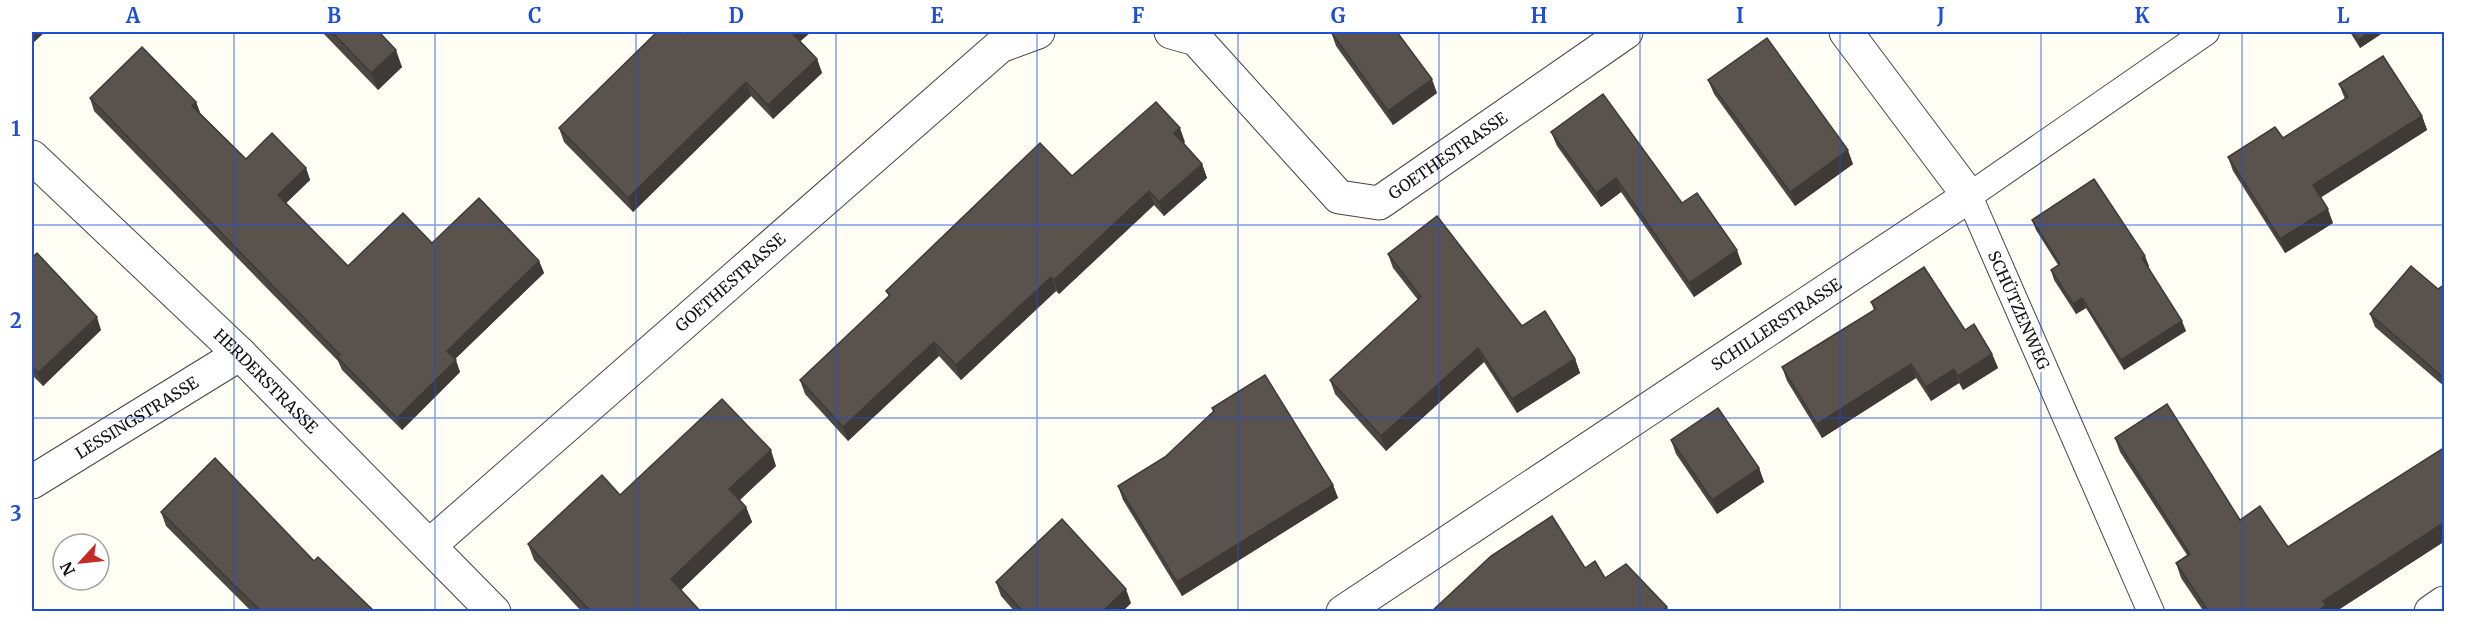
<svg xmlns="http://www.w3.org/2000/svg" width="2476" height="643" font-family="Merriweather,serif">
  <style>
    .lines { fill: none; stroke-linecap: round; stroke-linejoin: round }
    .lane-casing { stroke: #444; stroke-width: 28 }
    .street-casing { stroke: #444; stroke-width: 35 }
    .lane { stroke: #fff; stroke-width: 26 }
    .street { stroke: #fff; stroke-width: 33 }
    .wall { fill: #4d4742 }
    .shaded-wall { fill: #3f3a36 }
    .building { fill: #5a534d; stroke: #3f3a36; stroke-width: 1.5 }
    .grid { fill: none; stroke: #1d4ed8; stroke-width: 1.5; stroke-opacity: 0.55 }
    .labels { text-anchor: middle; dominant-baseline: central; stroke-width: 6; stroke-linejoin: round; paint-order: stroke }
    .street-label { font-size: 16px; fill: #111; stroke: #fff }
    .neatline { fill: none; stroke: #1d4ed8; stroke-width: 2 }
    .grid-label { font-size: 20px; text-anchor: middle; font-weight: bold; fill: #1d4ed8 }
  </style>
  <rect width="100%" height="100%" fill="#fffef5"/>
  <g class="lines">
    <defs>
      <path id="lane" d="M2151 612 1969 196 2206 32"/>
      <g id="street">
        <path id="s1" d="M1171 32 1196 39 1339 197 1379 203 1626 32"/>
        <path id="s2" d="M32 157 240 354 494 612"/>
        <path id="s3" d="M32 482 240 354"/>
        <path id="s4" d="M430 545 1000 46 1038 32"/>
        <path id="s5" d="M1343 612 1969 196 1846 32"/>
        <path d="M2431 612 2444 603"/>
      </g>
    </defs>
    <use href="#lane" class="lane-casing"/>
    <use href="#street" class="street-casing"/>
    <use href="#lane" class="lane"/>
    <use href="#street" class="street"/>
  </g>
  <g class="wall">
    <path d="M322 32H379L402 67 378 90Z"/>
    <path d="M811 32 800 41 817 59 822 73 773 119 751 96 633 212 564 142 559 128 681 34Z"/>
    <path d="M1331 32 1437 93 1393 125 1336 46Z"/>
    <path d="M2350 32H2384L2360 48Z"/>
    <path d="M1708 80 1853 164 1795 206 1714 94Z"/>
    <path d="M2339 84 2422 116 2427 130 2320 198 2333 223 2285 253 2233 171 2228 157 2283 138 2345 99Z"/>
    <path d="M90 98 196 102 200 113 246 159 306 168 310 180 286 203 348 266 432 243 539 261 544 273 455 359 460 372 402 430 342 370 338 361 94 111Z"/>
    <path d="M1551 132 1682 203 1742 264 1694 297 1621 192 1601 207 1557 146Z"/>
    <path d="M1185 142 1184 143 1202 164 1207 178 1164 216 1154 205 1059 294 1056 291 961 380 939 356 848 441 805 394 800 380 889 297 886 291 1072 176Z"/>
    <path d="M2032 220 2149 266 2148 267 2186 331 2124 370 2086 308 2076 314 2054 280 2051 270 2058 265 2036 230Z"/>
    <path d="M1388 254 1522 326 1575 359 1580 373 1517 413 1484 362 1386 451 1335 394 1330 380 1418 300 1393 268Z"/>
    <path d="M32 258 101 330 43 386 32 375Z"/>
    <path d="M2445 284V387L2375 327 2370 314 2438 289Z"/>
    <path d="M1871 302 1965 330 1992 354 1998 368 1963 390 1959 383 1931 401 1916 378 1822 438 1787 381 1782 367 1874 310Z"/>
    <path d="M1212 408 1333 485 1338 498 1182 596 1123 500 1118 486 1165 457 1213 412Z"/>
    <path d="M2115 438 2240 520 2288 547 2445 541 2335 612H2204L2181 578 2176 563 2187 555 2120 452Z"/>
    <path d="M1671 440 1759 468 1764 482 1717 514 1676 454Z"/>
    <path d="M776 466 740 500 746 507 752 522 681 590 701 612H582L534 560 528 544 620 495Z"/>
    <path d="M161 512 375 612H252L166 526Z"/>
    <path d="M996 582 1131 603 1122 612H1015L1001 596Z"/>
  </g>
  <g class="shaded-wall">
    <path d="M34 32H45L32 44V34Z"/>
    <path d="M791 32H811L796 45Z"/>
    <path d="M2370 32H2384L2360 48 2358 40Z"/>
    <path d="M396 50 402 67 378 90 371 73Z"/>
    <path d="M817 59 822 73 773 119 768 105Z"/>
    <path d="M1432 79 1437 93 1393 125 1388 111Z"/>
    <path d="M746 82 751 96 633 212 628 198Z"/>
    <path d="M196 102 201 115 192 106Z"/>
    <path d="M2422 116 2427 130 2318 199 2313 185Z"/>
    <path d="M1180 128 1185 142 1179 147 1174 133Z"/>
    <path d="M1848 150 1853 164 1795 206 1790 192Z"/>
    <path d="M1202 164 1207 178 1164 216 1159 202Z"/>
    <path d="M306 168 310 180 282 207 278 195Z"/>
    <path d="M1616 178 1621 192 1601 207 1596 193Z"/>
    <path d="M1149 191 1154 205 1059 294 1054 280Z"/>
    <path d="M2328 209 2333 223 2285 253 2280 239Z"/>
    <path d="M1737 250 1742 264 1694 297 1689 283Z"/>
    <path d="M2145 256 2149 266 2146 268 2142 258Z"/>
    <path d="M539 261 544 273 451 363 447 351Z"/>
    <path d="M1051 277 1056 291 961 380 956 365Z"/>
    <path d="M2082 298 2086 308 2076 314 2073 304Z"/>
    <path d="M97 317 101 330 43 386 38 373Z"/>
    <path d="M2182 321 2186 331 2124 370 2121 360Z"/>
    <path d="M934 342 939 356 848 441 843 427Z"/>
    <path d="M1478 348 1484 362 1386 451 1381 436Z"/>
    <path d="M1992 354 1998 368 1963 390 1958 376Z"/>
    <path d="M1575 359 1580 373 1517 413 1512 399Z"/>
    <path d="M456 360 460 372 402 430 397 418Z"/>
    <path d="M1911 364 1916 378 1822 438 1817 424Z"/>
    <path d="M1954 369 1959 383 1931 401 1926 387Z"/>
    <path d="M771 450 776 466 735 504 729 489Z"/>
    <path d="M1759 468 1764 482 1717 514 1712 500Z"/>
    <path d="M1333 485 1338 498 1182 596 1177 582Z"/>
    <path d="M746 507 752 522 676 595 671 579Z"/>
    <path d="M2445 522V541L2335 612H2316L2323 601Z"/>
    <path d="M1126 589 1131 603 1122 612H1102Z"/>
    <path d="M1667 607 1669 612H1660Z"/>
  </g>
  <g class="building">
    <path d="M332 32H379L396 50 371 73Z"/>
    <path d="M657 32H679L681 34 684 32H791L817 59 768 105 746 82 628 198 559 128Z"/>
    <path d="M1331 32H1397L1432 79 1388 111Z"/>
    <path d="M2352 32H2370L2358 40Z"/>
    <path d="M1767 38 1848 150 1790 192 1708 80Z"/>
    <path d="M142 47 196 102 192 106 246 159 272 133 306 168 278 195 348 266 403 213 432 243 479 198 539 261 447 351 456 360 397 418 337 357 340 355 90 98Z"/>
    <path d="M2383 56 2422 116 2313 185 2328 209 2280 239 2228 157 2275 127 2283 138 2348 97 2339 84Z"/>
    <path d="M1603 94 1682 203 1697 193 1737 250 1689 283 1616 178 1596 193 1551 132Z"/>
    <path d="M1156 102 1180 128 1174 133 1202 164 1159 202 1149 191 1054 280 1051 277 956 365 934 342 843 427 800 380 890 295 886 291 1040 143 1072 176Z"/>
    <path d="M2094 179 2145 256 2142 258 2182 321 2121 360 2082 298 2073 304 2051 270 2060 264 2032 220Z"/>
    <path d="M1437 216 1522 326 1545 311 1575 359 1512 399 1478 348 1381 436 1330 380 1421 297 1388 254Z"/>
    <path d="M37 253 97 317 38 373 32 367V258Z"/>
    <path d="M2411 266 2438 289 2445 284V379L2370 314Z"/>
    <path d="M1924 267 1965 330 1974 324 1992 354 1958 376 1954 369 1926 387 1911 364 1817 424 1782 367 1876 309 1871 302Z"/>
    <path d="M1265 375 1333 485 1177 582 1118 486 1165 457 1214 411 1212 408Z"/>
    <path d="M722 399 771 450 729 489 746 507 671 579 701 612H591L528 544 602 475 620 495Z"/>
    <path d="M2167 404 2240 520 2260 506 2288 547 2445 447V522L2323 601 2326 605 2316 612H2209L2176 563 2190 554 2115 438Z"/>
    <path d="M1718 408 1759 468 1712 500 1671 440Z"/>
    <path d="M215 458 314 561 318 557 375 612H262L233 584 161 512Z"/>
    <path d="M1552 516 1585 568 1595 561 1605 578 1626 564 1667 607 1660 612H1431L1491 556Z"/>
    <path d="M1062 519 1126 589 1102 612H1023L996 582Z"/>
  </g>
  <path class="grid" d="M234 32V612M435 32V612M636 32V612M836 32V612M1037 32V612M1238 32V612M1439 32V612M1640 32V612M1840 32V612M2041 32V612M2242 32V612M32 225H2444M32 418H2444"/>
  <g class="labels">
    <g class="street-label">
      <text stroke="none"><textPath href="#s1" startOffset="363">GOETHESTRASSE</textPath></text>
      <text stroke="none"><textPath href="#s4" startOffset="399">GOETHESTRASSE</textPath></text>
      <text transform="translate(2019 310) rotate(66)">SCHÜTZENWEG</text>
      <text stroke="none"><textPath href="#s5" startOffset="520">SCHILLERSTRASSE</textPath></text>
      <text stroke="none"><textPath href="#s2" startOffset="324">HERDERSTRASSE</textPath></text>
      <text stroke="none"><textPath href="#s3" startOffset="123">LESSINGSTRASSE</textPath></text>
    </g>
  </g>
  <rect width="2476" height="643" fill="none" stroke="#ffffff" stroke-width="66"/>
  <g transform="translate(81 562) rotate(243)"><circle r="28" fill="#ffffff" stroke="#a0a0a0" stroke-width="1.5"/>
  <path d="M0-4.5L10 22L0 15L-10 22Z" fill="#c42a26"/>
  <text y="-9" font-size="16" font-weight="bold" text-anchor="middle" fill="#111111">N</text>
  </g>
  <rect x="33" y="33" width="2410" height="577" class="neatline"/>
  <g class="grid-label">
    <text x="133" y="23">A</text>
    <text x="334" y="23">B</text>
    <text x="535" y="23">C</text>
    <text x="736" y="23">D</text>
    <text x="937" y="23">E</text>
    <text x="1138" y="23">F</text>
    <text x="1338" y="23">G</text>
    <text x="1539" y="23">H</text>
    <text x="1740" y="23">I</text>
    <text x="1941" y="23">J</text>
    <text x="2142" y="23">K</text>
    <text x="2343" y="23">L</text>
    <text x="16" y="136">1</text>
    <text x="16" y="328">2</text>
    <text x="16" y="521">3</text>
  </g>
</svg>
